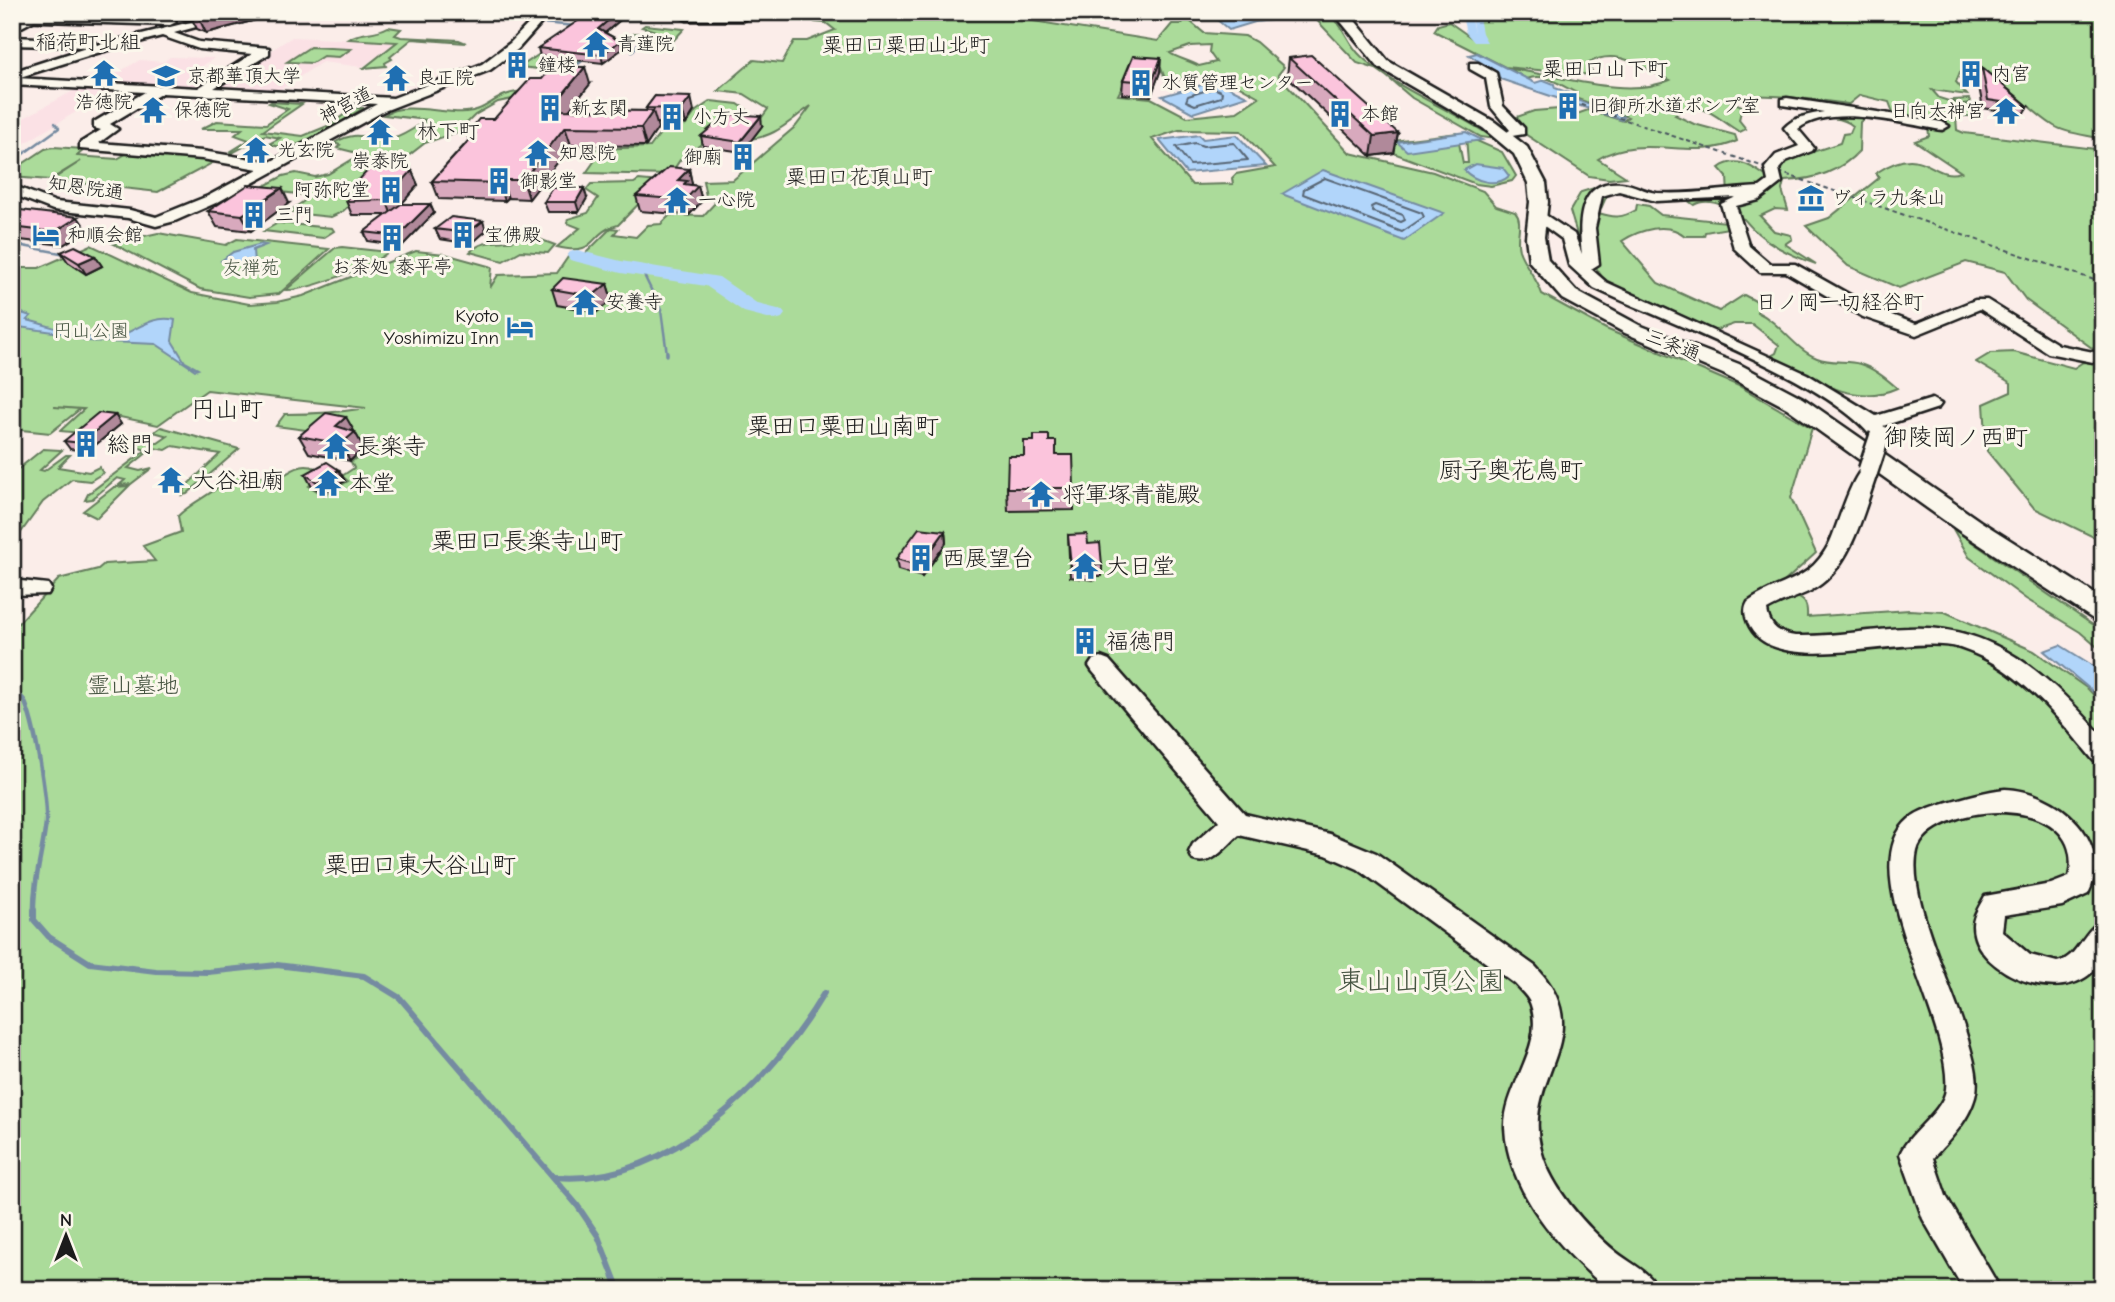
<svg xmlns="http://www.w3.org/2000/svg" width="2115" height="1302" font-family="'Comic Neue','Klee One',sans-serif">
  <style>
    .built { fill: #fbe1e5 }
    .green { fill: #abdb9a; stroke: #647c5b; stroke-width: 2; fill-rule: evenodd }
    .water { fill: #b1d5fa; stroke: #758ba1; stroke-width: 2 }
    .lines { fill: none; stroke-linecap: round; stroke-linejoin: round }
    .shore { stroke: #586675; stroke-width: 2 }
    .stream-far3 { stroke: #758ba1; stroke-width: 2.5 }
    .stream-far2 { stroke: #758ba1; stroke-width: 3.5 }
    .stream-far1 { stroke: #758ba1; stroke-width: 4.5 }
    .stream { stroke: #758ba1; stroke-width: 6 }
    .canal { fill: #b1d5fa; fill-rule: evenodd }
    .river { fill: #b1d5fa; fill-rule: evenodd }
    .ferry { stroke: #49545f; stroke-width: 2; stroke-dasharray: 4.5 3.5; stroke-linecap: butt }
    .minor-casing { stroke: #1c1c1c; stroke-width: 5 }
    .major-casing { stroke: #1c1c1c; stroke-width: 5 }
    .minor { fill: #fbf7ec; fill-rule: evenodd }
    .major { fill: #fbf7ec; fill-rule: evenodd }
    .minor-bridge-casing { stroke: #1c1c1c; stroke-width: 24; stroke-linecap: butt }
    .minor-bridge { stroke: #fbf7ec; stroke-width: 19 }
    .wall { fill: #d8a9bd; stroke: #1c1c1c; stroke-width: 2 }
    .shaded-wall { fill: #b0899a; stroke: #1c1c1c; stroke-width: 2 }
    .building { fill: #fbc4dc; stroke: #1c1c1c; stroke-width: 2 }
    .labels { text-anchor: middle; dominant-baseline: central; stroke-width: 6; stroke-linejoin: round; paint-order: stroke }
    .far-poi-label { font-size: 19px; fill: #1c1c1c; stroke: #fbf7ec; text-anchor: start }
    .far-street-label { font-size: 19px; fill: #1c1c1c; stroke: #fbf7ec }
    .far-park-label { font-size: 19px; fill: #475542; stroke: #fbf7ec }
    .far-neighbourhood-label { font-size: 21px; fill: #1c1c1c; stroke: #fbf7ec }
    .poi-label { font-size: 23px; fill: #1c1c1c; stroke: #fbf7ec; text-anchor: start }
    .park-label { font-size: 23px; fill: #475542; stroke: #fbf7ec }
    .neighbourhood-label { font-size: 24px; fill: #1c1c1c; stroke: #fbf7ec }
    .near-park-label { font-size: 28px; fill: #475542; stroke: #fbf7ec }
  </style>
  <rect width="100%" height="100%" fill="#fbede9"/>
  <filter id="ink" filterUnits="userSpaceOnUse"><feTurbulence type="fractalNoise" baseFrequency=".0143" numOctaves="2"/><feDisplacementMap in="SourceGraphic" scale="14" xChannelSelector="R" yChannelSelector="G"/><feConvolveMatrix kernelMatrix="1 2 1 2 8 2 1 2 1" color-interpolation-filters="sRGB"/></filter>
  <g filter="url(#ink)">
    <g class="built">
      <path d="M292 37 397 42 362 67 322 62 278 91 215 87Z"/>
      <path d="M170 57 214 58 201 67 230 69 197 88 101 82 140 60 163 62Z"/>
      <path d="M75 90 110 91 12 151V119H22Z"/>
    </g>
    <g class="green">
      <path d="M832 12H977L1158 41 1172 24H1182L1185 17 1204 33 1245 36 1256 42 1284 67 1278 75 1350 153 1433 172 1483 191 1496 206 1515 212C1524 222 1515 237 1519 250 1524 265 1537 278 1542 294L1606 329 1739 386 1812 428 1791 498 1816 553 1784 582 1792 595C1804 599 1808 603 1807 617L1909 610 1945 612 2034 651 2088 689 2103 705V1290H12V1126L17 1120 12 1115V630L59 579 98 569 104 564 155 561 143 546 181 532 178 516C195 499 215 494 231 476L254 475 278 479C295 467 308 459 326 475L309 486 324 495 348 481 342 476 354 468 351 462 370 447 358 444 356 433 334 429 328 433 276 426 285 414C313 414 342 412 366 408L207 390 158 425 106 414 82 433 60 431 84 409 54 407 80 409 50 433 12 429V268H39L91 245 192 293 249 304 277 302 303 296 416 251 445 254 492 267 490 288 498 275 557 273 570 254H585L611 228 618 229 614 234 636 237 648 225 661 224 670 215 703 216 716 202 706 196 703 181 733 180 796 126 811 106C791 119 775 139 746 139L768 109 744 94 718 91 754 60 782 63 794 41H807L835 30 826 23 814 22 821 19 818 16ZM1210 45 1209 52 1216 62 1199 66C1191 61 1174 57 1170 53L1190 46ZM1133 66 1161 68 1166 81 1220 75 1259 97 1237 112 1187 117 1151 98 1118 95ZM1179 130 1241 131 1275 167 1236 174 1232 178 1233 184 1192 185 1152 139Z"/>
      <path d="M1309 12C1346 12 1340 37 1362 57 1398 91 1454 110 1495 139L1481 137 1412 98 1379 70 1357 63Z"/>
      <path d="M1474 12H2103V139C2088 135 2067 134 2054 126 2021 106 2004 71 1960 72L1956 82 1967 95 1932 90 1939 98 1958 104 1952 100 1969 99 1971 103 1961 104 1977 106 1976 116H1956L1957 130 1964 133 2103 150V356L2026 300 2005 272 1966 262 1899 288 1848 266 1806 226 1829 218 1879 178 1876 173C1926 140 1930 182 1961 172L1915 141 1929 136 1928 126 1894 115 1889 102 1860 95 1849 104C1825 101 1744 89 1728 100L1742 106 1739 120 1746 129 1740 132C1719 121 1701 95 1675 115L1694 124 1735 135 1737 141C1693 162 1642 132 1598 159L1626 177 1609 179 1589 176 1525 134 1514 118 1534 111 1559 109 1577 114 1588 110 1623 121 1628 117 1575 98 1577 93C1560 85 1545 72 1527 79L1510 69C1556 74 1625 100 1670 80 1644 69 1617 46 1589 63L1593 75 1505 67 1434 31 1438 25 1449 22 1476 41 1484 40 1478 33Z"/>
      <path d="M645 25 684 29 673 41H648V38L643 39 644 36 640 39 642 34 626 38 635 33 644 34V35L653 30 642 27Z"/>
      <path d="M388 27 401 29 395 35 401 37 459 40 466 43 412 39 390 57 392 59 385 63 386 66 364 68 397 42 348 39C361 31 374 35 388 27Z"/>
      <path d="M552 46 560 58 583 60 566 72 520 67Z"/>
      <path d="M310 47 351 49 339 57 323 56 312 63 287 62Z"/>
      <path d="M528 91 517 98 498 102 475 115 458 132 425 143 385 174 342 212 331 217 293 213 290 211 307 199 305 195 265 190 264 186 283 176 296 173 315 177 328 174 361 154 337 148 340 145 334 143C364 126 369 145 392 139 404 136 416 127 427 120L384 115C403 101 442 114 466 112 489 111 495 91 528 91Z"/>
      <path d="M711 101 738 104 747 110 680 160 670 175 586 173 596 159 587 157 594 149 650 147 665 127 686 125 696 111Z"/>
      <path d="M271 102 302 104 263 131 303 136 330 125 353 108H364C339 121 299 157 269 144L280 138 265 135 232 153 230 152 249 140 235 135 242 129H201L217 121 266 124 288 109 269 103Z"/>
      <path d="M1828 112 1866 118 1860 122 1859 151C1839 173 1812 180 1784 181L1782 190 1788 210 1775 209 1760 216 1774 231 1791 235 1792 239 1785 244 1816 264C1789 255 1762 242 1744 219L1736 218 1740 230 1728 228 1705 232 1704 236H1685C1667 221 1639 230 1622 241L1658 283 1719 311 1744 295 1761 304 1757 312C1780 322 1794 349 1817 358 1832 364 1846 360 1860 364 1873 368 1887 379 1897 388 1853 408 1809 377 1769 357L1776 353 1779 345 1752 324H1734L1714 331 1659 305 1633 298 1604 280 1579 241 1570 211 1581 192 1601 186 1608 193 1599 213C1614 218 1622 218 1636 210L1637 204 1649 206 1661 215 1726 222V216L1735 212C1723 205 1707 197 1694 205L1687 200 1728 196 1727 177 1719 168C1735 156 1750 165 1764 175L1781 171 1788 160 1840 143 1843 134 1850 133 1853 126C1841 115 1818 118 1802 118V115Z"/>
      <path d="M1457 133 1463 163H1468L1466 136 1502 152 1516 176 1512 181 1491 186 1476 184 1396 154 1385 142Z"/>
      <path d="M53 147 85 149 77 156 117 159 131 151 218 160 158 192 52 180 81 161 50 180 12 177V171L45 149Z"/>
      <path d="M639 180 660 182 618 225C587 232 600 257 557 247L580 228 567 223 568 219 588 213 598 198 586 190 591 184 634 183Z"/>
      <path d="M278 223 332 228 334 231 323 238 264 231Z"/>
      <path d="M158 233 226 245 237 239 329 249 279 294 249 297 200 289 112 243Z"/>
      <path d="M528 235 555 245 548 253 521 251 503 261 470 252C486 235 509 247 528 235Z"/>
      <path d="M342 247 388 252C373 266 306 291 286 290L335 248Z"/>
      <path d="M2014 352 2074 368 2083 362 2103 364V544L2100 540 2034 508 1987 451 1984 404 2011 392V383L1976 362 1991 353Z"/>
      <path d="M161 427 239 449 187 494 182 495 187 485 220 454 173 446 166 450 153 448 128 468 140 471 152 468 131 484 119 485 125 480 117 478 92 499 85 500 88 494 146 450 134 446 136 442 158 443 168 436 154 432Z"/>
      <path d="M43 449 62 450 40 470 44 471 66 455H70L58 467 89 472 99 467 103 473 90 481 72 479 43 502 12 545V474Z"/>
      <path d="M129 486 97 518 83 511 114 487Z"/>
      <path d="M1953 529 2103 632V652L2080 632 2026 599 1969 557Z"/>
    </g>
    <g class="water">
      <path d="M1208 12H1301L1305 16 1255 22 1229 30Z"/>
      <path d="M1477 53 1535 83 1544 80 1554 84 1555 88 1572 94 1571 98 1624 117 1622 120 1500 79 1498 73 1469 55Z"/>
      <path d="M1216 81 1247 96 1193 113 1162 96Z"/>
      <path d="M1466 132 1482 140 1407 151 1397 142Z"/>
      <path d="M1199 135 1203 139 1237 135 1266 166 1186 173 1159 140Z"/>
      <path d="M1475 164 1503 168 1509 176C1496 188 1474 181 1464 170Z"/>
      <path d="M1323 170 1444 213 1404 241 1282 194Z"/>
      <path d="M261 244 266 245 253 250 254 263 226 264 221 261 233 252Z"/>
      <path d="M12 310 31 316 27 320C50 325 91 342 113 338 135 333 150 314 175 320L172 341 185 362 198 369 195 370 156 344 87 341 67 334 12 326Z"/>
      <path d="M2060 645 2103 672V700L2044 651Z"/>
    </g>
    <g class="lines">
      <g class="shore">
        <path d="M1214 88 1222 92 1221 97 1195 105 1186 101 1188 96Z"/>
        <path d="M1195 143 1203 146 1234 143 1248 160 1190 165 1176 147Z"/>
        <path d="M1325 178 1422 213 1424 217 1402 232 1303 194 1304 189Z"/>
        <path d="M1375 205 1403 215 1405 220 1401 222 1373 212 1371 207Z"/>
      </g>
      <g class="stream-far3">
        <path d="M542 23 576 26"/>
        <path d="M632 52 643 37 650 35"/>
        <path d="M569 71 582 61"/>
        <path d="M12 119H18"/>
        <path d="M12 162 59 128 55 123"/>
        <path d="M12 244 66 254"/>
        <path d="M641 269 661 310 667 354"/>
      </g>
      <path class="stream-far2" d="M667 355V352"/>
      <path class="stream-far1" d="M12 690C16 693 21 696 24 700 35 723 47 797 46 822 43 852 33 881 34 912"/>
      <g class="stream">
        <path d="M34 910V920L49 937 90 963 156 971 208 972 277 965 364 976 400 998 577 1205 598 1236 619 1290"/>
        <path d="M555 1177C668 1187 771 1082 824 993"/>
      </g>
      <path class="canal" d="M1461 12H1469L1474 32 1470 12H1478L1482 33 1487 42H1474L1466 33Z"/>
      <path class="river" d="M577 250 621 261 719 277 758 304 782 310 785 314 782 318 775 320 744 312 706 286 621 273 570 260 567 256 570 252Z"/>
      <g class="ferry">
        <path d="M1558 97 1767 168"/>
        <path d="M1779 172 2103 283"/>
      </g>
      <defs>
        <g id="minor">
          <path d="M231 12H251L174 33 199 42 269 48V54L214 88 393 98 482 64 510 43 540 12H551L518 49 490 70 384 111 218 202 175 221 156 226 128 218 53 210 12 194V185L56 202 130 210 156 217 208 196 258 169 202 159 80 149V143L101 130 94 128V122L145 92 12 85V72L89 47 12 45V37L92 40 97 45ZM162 36 199 49 252 54 198 88 17 78 97 53ZM162 93 377 104 270 162 202 151 99 143 118 129 110 124Z"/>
          <path d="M683 12 743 14 749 17 743 20H687L681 17Z"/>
          <path d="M12 14 170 19 176 22 170 25 12 20Z"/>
          <path d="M1470 63H1478L1496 73 1503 106 1524 128V134L1506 137 1504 134 1510 130 1491 107 1486 78 1470 69Z"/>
          <path d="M1787 98 1942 122 1949 126 1942 130C1903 124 1831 103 1798 129L1814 148 1812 151 1786 161 1779 169 1782 182 1759 200 1736 206 1749 246 1770 264H1795L1875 309 1916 324 1975 300H1987L2059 345 2103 354V364L2048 353 1980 309 1916 335 1863 317 1786 272H1760L1734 248 1721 204 1736 197 1656 201 1619 191 1602 196 1595 228 1599 264 1591 269 1606 282 1807 374 1876 416 1932 399 1941 404 1938 408 1883 426 1889 435 1887 439H1873C1832 381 1663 321 1594 288L1569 265 1562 239 1529 215 1531 212H1541L1574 234 1582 254C1578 224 1578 179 1621 183 1634 184 1645 192 1657 193 1692 195 1726 189 1760 187L1768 181 1765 168 1776 155 1799 146 1784 128C1795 116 1809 115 1824 112L1782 105V99Z"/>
          <path d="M1868 465 1878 471C1864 508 1853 564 1817 587 1802 597 1783 600 1767 610 1769 626 1779 634 1795 636 1833 637 1871 629 1908 628 1993 623 2051 677 2103 737V764L2094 761C2057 716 2018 667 1960 648 1907 632 1779 680 1750 627 1745 618 1743 610 1748 602 1782 578 1809 584 1830 542 1838 525 1853 469 1868 465Z"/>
          <path d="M12 580 48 584 51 589 48 594 12 595Z"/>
          <path d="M1101 657 1109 660 1245 814 1330 834 1376 853 1535 966C1602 1037 1521 1075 1541 1150 1551 1188 1586 1227 1616 1252 1631 1264 1651 1272 1658 1290H1609C1562 1252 1508 1193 1505 1128 1504 1086 1545 1047 1531 1005 1529 997 1520 990 1515 984L1358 869 1326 855 1239 835C1225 847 1212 867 1193 860L1189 852 1193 844 1219 821 1093 672 1089 666 1093 660Z"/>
          <path d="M2005 789C2057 791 2115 839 2088 894L2062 906 2004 915 2002 931 2030 955 2057 962C2079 958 2083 928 2103 921 2103 931 2106 949 2102 958 2076 1014 1972 976 1973 925 1973 915 1981 904 1985 896L2051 884 2069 877C2089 789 1930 801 1917 851 1906 897 1955 991 1968 1040 1973 1058 1980 1079 1975 1097 1968 1122 1949 1140 1933 1158L1946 1196 2001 1290H1964L1923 1219 1900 1154C1909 1132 1944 1111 1946 1089 1953 1020 1849 870 1909 819 1919 810 1935 806 1948 802 1967 797 1985 791 2005 789Z"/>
        </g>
        <g id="major">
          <path d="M32 12H50L12 32V22Z"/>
          <path d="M1333 12H1348L1388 61 1495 122 1527 147 1546 183 1548 202 1544 237 1548 260 1576 291 1639 325 1739 364 1803 398 1980 521 2103 599V622L2093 619 1962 533 1787 408 1723 374 1625 333 1562 299 1529 261 1526 237 1530 202 1528 183 1514 154 1483 128 1378 67Z"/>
        </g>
      </defs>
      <use href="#minor" class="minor-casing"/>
      <use href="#major" class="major-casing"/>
      <use href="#minor" class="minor"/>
      <use href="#major" class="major"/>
      <defs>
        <path id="minor-bridge" d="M1868 471 1880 435"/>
      </defs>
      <use href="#minor-bridge" class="minor-bridge-casing"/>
      <use href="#minor-bridge" class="minor-bridge"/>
    </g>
    <g class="wall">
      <path d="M157 12H274L275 15 206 33 197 29 192 19 186 20 158 16Z"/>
      <path d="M423 12H461L458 17 425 18Z"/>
      <path d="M598 12H624L625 16 605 33 620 41 622 49 603 63 540 56 538 48Z"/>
      <path d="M1289 58 1398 133 1394 153 1371 156 1287 76Z"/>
      <path d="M1982 68 2028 106 2023 114 1983 108 1977 76Z"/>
      <path d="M1160 72 1151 96 1122 94 1123 80Z"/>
      <path d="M590 84 569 110 647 111 646 108 655 96 694 111 686 124 656 123 658 128 646 146 571 145 529 199 508 198 505 201 439 199 432 181 469 140 467 134 494 119Z"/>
      <path d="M724 126H762L742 152 703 146 701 136Z"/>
      <path d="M410 167 418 185 401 204H430L434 213 402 246 368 241 364 232 387 215H352L346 201 357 188 355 184Z"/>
      <path d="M689 169 692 184 691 185 698 186 702 201 689 215 640 211 636 196Z"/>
      <path d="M587 198 579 212H548L544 202Z"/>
      <path d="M289 203 251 231 217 227 208 211Z"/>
      <path d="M12 209 87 230 63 245 12 239Z"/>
      <path d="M435 229 486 231 471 244 440 239Z"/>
      <path d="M61 252 95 256 102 266 86 274 68 262Z"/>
      <path d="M607 284 612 300 597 312 557 305 552 289Z"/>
      <path d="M115 415 121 424 88 451 70 449 64 441Z"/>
      <path d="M354 431 364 448 350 461 309 453 299 436Z"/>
      <path d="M1034 441H1049L1074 488V510L1008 511 1007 488 1024 456Z"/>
      <path d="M339 470 345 481 323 493 311 485 305 474Z"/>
      <path d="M945 531 946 543 922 577 898 570 896 559Z"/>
      <path d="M1068 535 1088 544 1102 565V576H1095V580L1070 577Z"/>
    </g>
    <g class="shaded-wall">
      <path d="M182 12H188L192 19 186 20Z"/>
      <path d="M196 12H274L275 15 206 33Z"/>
      <path d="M618 12H624L625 16 600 37 598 29Z"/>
      <path d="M620 41 622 49 603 63 601 55Z"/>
      <path d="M1161 58 1160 72 1151 96 1152 82Z"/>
      <path d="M585 67 590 84 555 128 550 110Z"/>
      <path d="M691 97 694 111 686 124 682 109Z"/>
      <path d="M653 111 658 128 646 146 641 128Z"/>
      <path d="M761 116 762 126 742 152 740 142Z"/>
      <path d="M565 127 571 145 529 199 523 180Z"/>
      <path d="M1398 133 1394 153 1371 156 1374 136Z"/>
      <path d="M410 167 418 185 392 215 386 200Z"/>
      <path d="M689 169 692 184 689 188 698 186 702 201 689 215 678 180Z"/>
      <path d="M501 180 508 198 505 201 499 183Z"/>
      <path d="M282 188 289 203 251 231 242 215Z"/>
      <path d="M584 188 587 198 579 212 576 202Z"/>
      <path d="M430 204 434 213 402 246 398 236Z"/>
      <path d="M78 217 87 230 63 245 54 232Z"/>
      <path d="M483 221 486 231 471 244 467 233Z"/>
      <path d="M95 256 102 266 86 274 79 263Z"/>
      <path d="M607 284 612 300 597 312 592 296Z"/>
      <path d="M115 415 121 424 88 451 81 443Z"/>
      <path d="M346 417 364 448 350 461 341 444 336 426Z"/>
      <path d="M339 470 345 481 323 493 317 482Z"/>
      <path d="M945 531 946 543 922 577 920 566Z"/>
    </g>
    <g class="building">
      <path d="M591 12H618L598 29 620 41 601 55 538 48Z"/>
      <path d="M1311 55 1398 133 1374 136 1289 58Z"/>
      <path d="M1133 56 1161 58 1152 82 1123 80Z"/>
      <path d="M552 67H585L550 110 653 111 641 128 565 127 523 180H501L499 183 432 181 475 134H467L479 119H494L530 79H542Z"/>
      <path d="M1982 68 2028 106 1988 100Z"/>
      <path d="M655 96 691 97 682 109 646 108Z"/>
      <path d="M733 114 761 116 740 142 701 136 715 124 724 126Z"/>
      <path d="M372 166 410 167 407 170 412 171 386 200 346 201 360 184H355Z"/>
      <path d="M669 167 689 169 678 180 687 181 684 184 698 186 685 200 636 196Z"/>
      <path d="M248 185 282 188 242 215 208 211Z"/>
      <path d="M553 188H584L576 202H544Z"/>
      <path d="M401 204H430L398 236 364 232Z"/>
      <path d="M12 209 78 217 54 232 12 227Z"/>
      <path d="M451 217 483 221 467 233 435 229Z"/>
      <path d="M75 246 95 256 79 263 61 252Z"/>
      <path d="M563 278 607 284 592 296 552 289Z"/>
      <path d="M98 413 115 415 81 443 64 441Z"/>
      <path d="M326 413 346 417 336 426 355 432 341 444 299 436Z"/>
      <path d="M1034 435H1049V441H1056V455H1073L1074 488H1007L1008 456H1024V441H1034Z"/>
      <path d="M327 462 339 470 317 482 305 474Z"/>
      <path d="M919 528 945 531 920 566 896 559Z"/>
      <path d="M1087 534 1088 544 1100 543 1102 565H1095V568L1071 566 1068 535Z"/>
    </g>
  </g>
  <defs>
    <symbol id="temple-bare" viewBox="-9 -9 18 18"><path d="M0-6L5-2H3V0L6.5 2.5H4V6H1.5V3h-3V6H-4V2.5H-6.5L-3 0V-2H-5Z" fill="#1f6fb2" stroke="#fbf7ec" stroke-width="2.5" paint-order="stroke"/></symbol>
    <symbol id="building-bare" viewBox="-9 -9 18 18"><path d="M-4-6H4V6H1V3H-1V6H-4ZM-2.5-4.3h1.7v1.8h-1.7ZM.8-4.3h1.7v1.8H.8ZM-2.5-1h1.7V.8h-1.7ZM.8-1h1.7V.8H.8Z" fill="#1f6fb2" stroke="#fbf7ec" stroke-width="2.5" paint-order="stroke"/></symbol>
    <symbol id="university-bare" viewBox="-9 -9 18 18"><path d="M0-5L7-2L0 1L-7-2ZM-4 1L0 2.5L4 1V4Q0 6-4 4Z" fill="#1f6fb2" stroke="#fbf7ec" stroke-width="2.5" paint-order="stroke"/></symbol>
    <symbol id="museum-bare" viewBox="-9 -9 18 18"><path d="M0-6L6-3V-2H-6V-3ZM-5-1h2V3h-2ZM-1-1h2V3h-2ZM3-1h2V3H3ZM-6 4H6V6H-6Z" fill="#1f6fb2" stroke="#fbf7ec" stroke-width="2.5" paint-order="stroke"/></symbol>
    <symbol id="hotel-bare" viewBox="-9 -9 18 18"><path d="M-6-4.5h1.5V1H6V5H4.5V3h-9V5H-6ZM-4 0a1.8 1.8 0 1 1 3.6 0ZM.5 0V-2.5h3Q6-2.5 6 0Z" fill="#1f6fb2" stroke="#fbf7ec" stroke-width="2.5" paint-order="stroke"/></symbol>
  </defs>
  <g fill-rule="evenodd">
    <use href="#temple-bare" x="577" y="25" width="38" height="38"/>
    <use href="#building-bare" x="498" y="46" width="38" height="38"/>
    <use href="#temple-bare" x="85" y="54" width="38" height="38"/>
    <use href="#building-bare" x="1952" y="55" width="38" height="38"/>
    <use href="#university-bare" x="147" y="57" width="38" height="38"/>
    <use href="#temple-bare" x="377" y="59" width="38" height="38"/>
    <use href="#building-bare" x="1122" y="64" width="38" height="38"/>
    <use href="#building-bare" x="1549" y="87" width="38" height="38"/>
    <use href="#building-bare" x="531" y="89" width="38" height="38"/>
    <use href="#temple-bare" x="134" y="91" width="38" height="38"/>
    <use href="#temple-bare" x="1987" y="92" width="38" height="38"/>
    <use href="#building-bare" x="1321" y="95" width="38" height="38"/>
    <use href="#building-bare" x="653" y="98" width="38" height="38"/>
    <use href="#temple-bare" x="361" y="113" width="38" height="38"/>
    <use href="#temple-bare" x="237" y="131" width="38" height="38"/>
    <use href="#temple-bare" x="519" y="134" width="38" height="38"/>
    <use href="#building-bare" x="724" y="138" width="38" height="38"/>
    <use href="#building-bare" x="480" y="162" width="38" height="38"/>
    <use href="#building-bare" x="372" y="171" width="38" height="38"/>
    <use href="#museum-bare" x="1792" y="179" width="38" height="38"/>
    <use href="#temple-bare" x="658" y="181" width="38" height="38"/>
    <use href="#building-bare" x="235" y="196" width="38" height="38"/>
    <use href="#hotel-bare" x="27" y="216" width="38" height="38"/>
    <use href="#building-bare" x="444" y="216" width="38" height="38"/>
    <use href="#building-bare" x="373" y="219" width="38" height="38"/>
    <use href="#temple-bare" x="566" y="283" width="38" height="38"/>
    <use href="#hotel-bare" x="501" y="308" width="38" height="38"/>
    <use href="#building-bare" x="67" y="425" width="38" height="38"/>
    <use href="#temple-bare" x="317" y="427" width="38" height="38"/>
    <use href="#temple-bare" x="152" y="461" width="38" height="38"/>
    <use href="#temple-bare" x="309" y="464" width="38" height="38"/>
    <use href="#temple-bare" x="1022" y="475" width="38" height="38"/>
    <use href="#building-bare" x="902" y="539" width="38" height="38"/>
    <use href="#temple-bare" x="1066" y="547" width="38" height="38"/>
    <use href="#building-bare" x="1066" y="622" width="38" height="38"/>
  </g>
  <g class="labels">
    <g class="far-poi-label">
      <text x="617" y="44">青蓮院</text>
      <text x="538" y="65">鐘楼</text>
      <text x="1992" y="74">内宮</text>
      <text x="187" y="76">京都華頂大学</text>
      <text x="417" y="78">良正院</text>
      <text x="1162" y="83">水質管理センター</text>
      <text x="104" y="102" text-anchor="middle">浩徳院</text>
      <text x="1589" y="106">旧御所水道ポンプ室</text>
      <text x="571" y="108">新玄関</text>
      <text x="174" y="110">保徳院</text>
      <text x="1985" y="111" text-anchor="end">日向太神宮</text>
      <text x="1361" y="114">本館</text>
      <text x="693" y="117">小方丈</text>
      <text x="277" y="150">光玄院</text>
      <text x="559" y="153">知恩院</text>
      <text x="722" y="157" text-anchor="end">御廟</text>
      <text x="380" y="161" text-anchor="middle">崇泰院</text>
      <text x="520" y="181">御影堂</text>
      <text x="370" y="190" text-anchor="end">阿弥陀堂</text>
      <text x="1832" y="198">ヴィラ九条山</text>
      <text x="698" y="200">一心院</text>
      <text x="275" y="215">三門</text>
      <text x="67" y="235">和順会館</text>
      <text x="484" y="235">宝佛殿</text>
      <text x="392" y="267" text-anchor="middle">お茶処 泰平亭</text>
      <text x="606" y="302">安養寺</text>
      <text x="499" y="316" text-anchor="end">Kyoto<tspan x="499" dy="22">Yoshimizu Inn</tspan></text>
    </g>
    <g class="far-street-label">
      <text transform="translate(346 105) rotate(-28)">神宮道</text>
      <text transform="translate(86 188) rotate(8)">知恩院通</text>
      <text transform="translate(1673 345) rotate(22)">三条通</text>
    </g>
    <g class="far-park-label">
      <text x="251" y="268">友禅苑</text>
      <text x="91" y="331">円山公園</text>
    </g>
    <g class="far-neighbourhood-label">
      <text x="88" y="42">稲荷町北組</text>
      <text x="906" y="45">粟田口粟田山北町</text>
      <text x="1605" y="69">粟田口山下町</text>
      <text x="448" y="131">林下町</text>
      <text x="859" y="177">粟田口花頂山町</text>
      <text x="1840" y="302">日ノ岡一切経谷町</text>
    </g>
    <g class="poi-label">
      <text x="107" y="444">総門</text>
      <text x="357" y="446">長楽寺</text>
      <text x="192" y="480">大谷祖廟</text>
      <text x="349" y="483">本堂</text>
      <text x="1062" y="494">将軍塚青龍殿</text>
      <text x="942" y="558">西展望台</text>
      <text x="1106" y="566">大日堂</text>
      <text x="1106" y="641">福徳門</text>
    </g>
    <g class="park-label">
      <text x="133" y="685">霊山墓地</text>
    </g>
    <g class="neighbourhood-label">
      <text x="227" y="409">円山町</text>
      <text x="843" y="426">粟田口粟田山南町</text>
      <text x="1956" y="437">御陵岡ノ西町</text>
      <text x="1511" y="470">厨子奥花鳥町</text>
      <text x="527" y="541">粟田口長楽寺山町</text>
      <text x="420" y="865">粟田口東大谷山町</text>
    </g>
    <g class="near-park-label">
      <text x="1421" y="981">東山山頂公園</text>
    </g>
  </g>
  <rect width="2115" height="1302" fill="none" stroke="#fbf7ec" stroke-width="42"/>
  <rect x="21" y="21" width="2073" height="1260" fill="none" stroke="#1c1c1c" stroke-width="2.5" filter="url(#ink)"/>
  <g transform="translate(66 1236)" stroke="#fbf7ec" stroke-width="5" paint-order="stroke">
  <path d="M0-5L12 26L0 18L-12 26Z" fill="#1c1c1c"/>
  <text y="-10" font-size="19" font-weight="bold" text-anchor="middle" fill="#1c1c1c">N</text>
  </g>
</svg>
